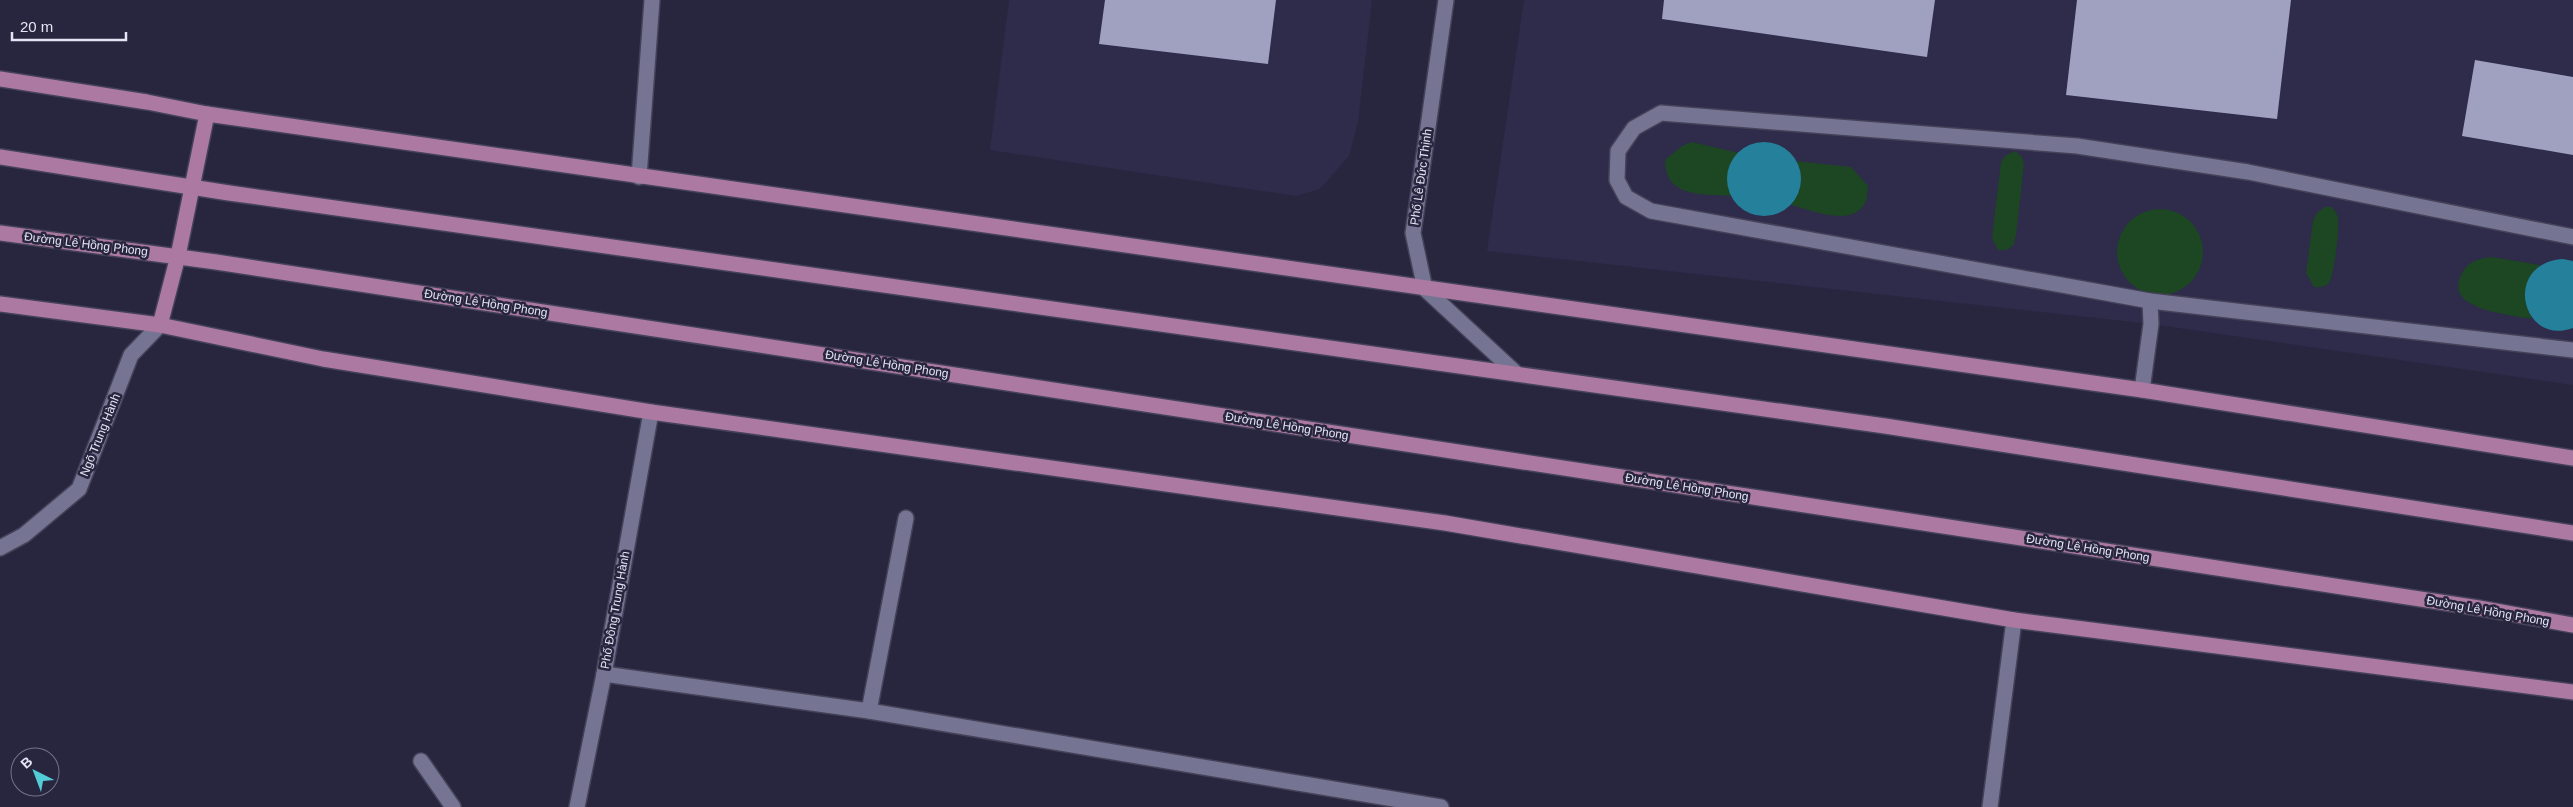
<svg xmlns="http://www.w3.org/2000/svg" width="2573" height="807" font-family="Helvetica,sans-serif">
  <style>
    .built { fill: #2e2b4b }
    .green { fill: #1d4623 }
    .water { fill: #25819b }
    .building { fill: #a0a1c1 }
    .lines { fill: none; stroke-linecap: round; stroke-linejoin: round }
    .minor-casing { stroke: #444258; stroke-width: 18 }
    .major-casing { stroke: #444258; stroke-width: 18 }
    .minor { stroke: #757492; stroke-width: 15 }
    .major { stroke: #ac79a2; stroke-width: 15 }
    .labels { text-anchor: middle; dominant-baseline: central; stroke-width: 5; stroke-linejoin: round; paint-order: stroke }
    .street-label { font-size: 12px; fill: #e4e4f5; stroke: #28263f }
  </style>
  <rect width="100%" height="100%" fill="#28263f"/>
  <g class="built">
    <path d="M1009 0H1372L1358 122 1349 156 1320 189 1296 196 990 150Z"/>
    <path d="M1524 0H2573V385L2151 324 1487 251Z"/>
  </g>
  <g class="green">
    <path d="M1692 142 1739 153C1728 166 1726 180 1731 196 1703 194 1665 198 1665 160L1682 146Z"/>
    <path d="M2015 151 2022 157 2024 164 2016 235 2014 244 2007 250H1998L1992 238 2001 162 2005 156Z"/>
    <path d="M1796 161 1851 167 1868 186C1867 190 1868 197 1866 201 1854 229 1811 210 1791 205 1800 191 1802 176 1796 161Z"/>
    <path d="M2325 207H2332C2334 210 2337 213 2338 217 2340 226 2334 276 2329 283 2325 287 2319 288 2314 287L2306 273 2313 221 2317 213Z"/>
    <circle cx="2160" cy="252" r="43"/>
    <path d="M2492 257 2540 265C2523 281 2522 298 2532 319 2512 315 2443 310 2461 275 2468 261 2477 259 2492 257Z"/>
  </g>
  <g class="water">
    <circle cx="1764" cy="179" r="37"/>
    <path d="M2563 259 2573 261V328C2521 347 2502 263 2563 259Z"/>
  </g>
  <g class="building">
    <path d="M1105 0H1276L1268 64 1099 44Z"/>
    <path d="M1664 0H1935L1927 57 1662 19Z"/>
    <path d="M2077 0H2291L2277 119 2066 95Z"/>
    <path d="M2475 60 2573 77V155L2462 136Z"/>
  </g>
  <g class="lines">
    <defs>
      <g id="minor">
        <path d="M1446 0 1413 233 1425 289 1517 374"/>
        <path d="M639 177 652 0"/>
        <path d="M2573 237 2248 172 2077 146 1661 113 1634 128 1618 151 1617 180 1626 197 1651 211 2150 301 2573 350"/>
        <path d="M2142 390 2151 324 2150 301"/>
        <path d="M0 548 24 535 79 489 131 355 160 325"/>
        <path d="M604 674 869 711 1441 807"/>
        <path d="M869 711 906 518"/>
        <path d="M421 761 453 807"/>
        <path d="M577 807 604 674 651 412"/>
        <path d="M1990 807 2014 620"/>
      </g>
      <g id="major">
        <path d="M0 79 147 102 207 114 2142 390 2573 458"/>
        <path d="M0 157 229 193 1885 426 2573 533"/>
        <path d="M0 233 216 262 2479 608 2573 625"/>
        <path d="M0 304 160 325 323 359 651 412 1445 523 2014 620 2573 692"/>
        <path d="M160 325 178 256 207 114"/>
      </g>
    </defs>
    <use href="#minor" class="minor-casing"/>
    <use href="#major" class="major-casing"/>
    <use href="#minor" class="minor"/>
    <use href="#major" class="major"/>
  </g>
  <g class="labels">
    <g class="street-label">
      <text transform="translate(1421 177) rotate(-82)">Phố Lê Đức Thịnh</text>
      <text transform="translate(86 244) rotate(7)">Đường Lê Hồng Phong</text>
      <text transform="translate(486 303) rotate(9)">Đường Lê Hồng Phong</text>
      <text transform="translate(887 364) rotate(9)">Đường Lê Hồng Phong</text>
      <text transform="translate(1287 426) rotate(9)">Đường Lê Hồng Phong</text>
      <text transform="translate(100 435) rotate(-68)">Ngõ Trung Hành</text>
      <text transform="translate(1687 487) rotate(9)">Đường Lê Hồng Phong</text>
      <text transform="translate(2088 548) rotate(9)">Đường Lê Hồng Phong</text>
      <text transform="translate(615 610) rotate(-80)">Phố Đông Trung Hành</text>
      <text transform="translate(2488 611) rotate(10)">Đường Lê Hồng Phong</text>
    </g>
  </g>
  <g transform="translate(35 772) rotate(318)"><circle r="24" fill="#28263f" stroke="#737288"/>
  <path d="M0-4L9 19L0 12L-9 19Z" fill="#52ccd6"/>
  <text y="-8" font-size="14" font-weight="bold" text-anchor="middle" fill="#e4e4f5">B</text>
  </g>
  <path d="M12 32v8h114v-8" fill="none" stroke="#e4e4f5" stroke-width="2.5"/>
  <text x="20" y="32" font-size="15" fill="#e4e4f5" stroke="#28263f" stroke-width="4" paint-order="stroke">20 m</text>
</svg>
